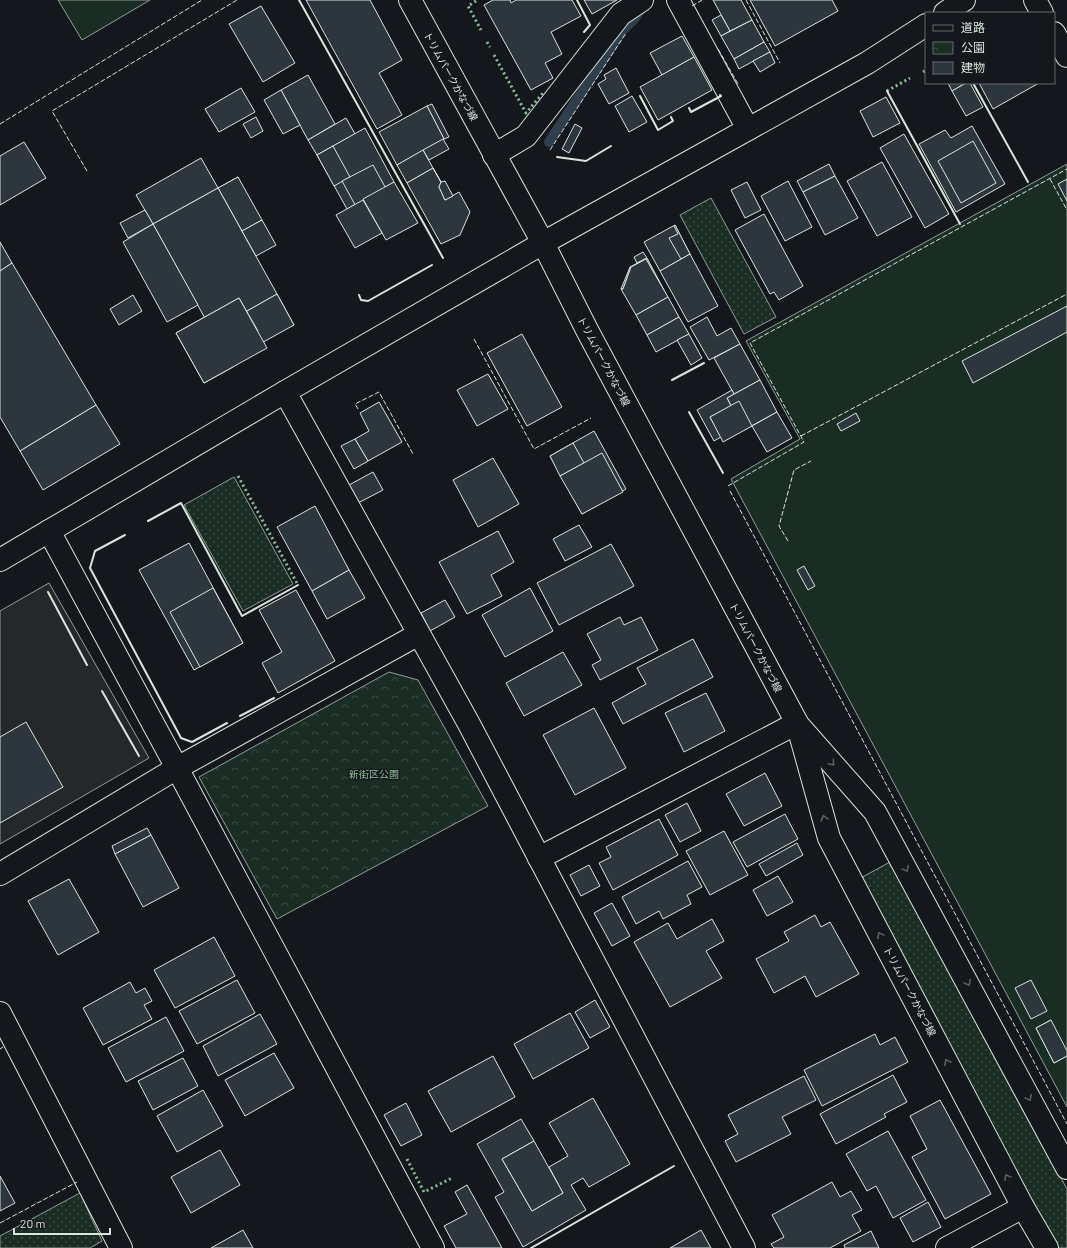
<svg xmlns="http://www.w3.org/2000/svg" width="1067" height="1248" font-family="Barlow,'Noto Sans JP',sans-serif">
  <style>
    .grass { fill: url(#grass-dots); stroke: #939e99 }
    .park { fill: url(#park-crowns); stroke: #939e99 }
    .pitch { fill: #1a2d24; stroke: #939e99 }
    .parking { fill: #24282b; stroke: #939e99 }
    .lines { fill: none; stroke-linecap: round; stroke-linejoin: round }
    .stream { stroke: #2f3f4d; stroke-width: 10 }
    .building { fill: #2c363c; stroke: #d8e6dc }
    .minor-casing { stroke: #d8e6dc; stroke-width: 24 }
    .major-casing { stroke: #d8e6dc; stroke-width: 24 }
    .minor { stroke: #14181c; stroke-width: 22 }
    .major { stroke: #14181c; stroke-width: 22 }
    .hedge { stroke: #8ac095; stroke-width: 3; stroke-dasharray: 2 3; stroke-linecap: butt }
    .fence { stroke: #d8e6dc; stroke-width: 1; stroke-dasharray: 5 2; stroke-linecap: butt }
    .wall { stroke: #d8e6dc; stroke-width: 2 }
    .oneway { stroke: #59605f }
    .labels { text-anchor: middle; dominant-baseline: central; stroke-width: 3; stroke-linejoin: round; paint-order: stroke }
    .street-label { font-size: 10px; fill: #d8e6dc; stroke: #14181c }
    .park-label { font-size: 10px; fill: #8ac095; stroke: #14181c }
  </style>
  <defs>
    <pattern id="grass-dots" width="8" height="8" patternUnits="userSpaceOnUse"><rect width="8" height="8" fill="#1a2d24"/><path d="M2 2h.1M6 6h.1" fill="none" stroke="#3b4b43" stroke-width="1.8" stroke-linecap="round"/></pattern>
    <pattern id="park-crowns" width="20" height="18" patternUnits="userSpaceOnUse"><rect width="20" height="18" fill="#1a2d24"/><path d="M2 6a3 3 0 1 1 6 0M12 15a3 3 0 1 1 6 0" fill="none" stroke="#3b4b43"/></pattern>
  </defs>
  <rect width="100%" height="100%" fill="#14181c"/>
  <g class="grass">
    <path d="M711 198 776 317 744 334 680 215Z"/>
    <path d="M234 477 293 584 243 611 184 505Z"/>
    <path d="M890 862 1067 1189V1248H1057L859 879Z"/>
    <path d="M80 1193 102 1241 90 1248H0V1236Z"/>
  </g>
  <path class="park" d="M389 672 418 680 488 806 277 919 199 777Z"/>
  <g class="pitch">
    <path d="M58 0H150L82 40Z"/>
    <path d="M1067 164V1107L731 479 800 439 746 341Z"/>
  </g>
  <path class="parking" d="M49 583 149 758 0 844V611Z"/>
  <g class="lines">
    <path class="stream" d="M549 142 623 30 635 18 642 7"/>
  </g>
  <g class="building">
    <path d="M306 0H370L402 60 379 73 402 115 377 129Z"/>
    <path d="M493 0H510L511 3 516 0H572L581 16 551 32 562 54 545 63 553 78 531 90 484 5Z"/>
    <path d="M584 0H617L592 14Z"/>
    <path d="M713 0H741L752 20 730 31Z"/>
    <path d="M750 0H832L838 11 775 46Z"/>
    <path d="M261 6 295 63 263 82 229 24Z"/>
    <path d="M721 15 730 31 721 36 712 20Z"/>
    <path d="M752 20 764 42 734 59 721 36Z"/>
    <path d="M682 36 694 57 662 75 650 53Z"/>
    <path d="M764 42 770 52 739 69 734 59Z"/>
    <path d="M770 52 775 63 760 72 753 61Z"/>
    <path d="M694 57 712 90 658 120 640 87Z"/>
    <path d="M616 68 629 93 609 104 598 84 606 79 604 75Z"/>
    <path d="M308 75 335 124 308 140 281 90Z"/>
    <path d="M948 83H966L952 91Z"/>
    <path d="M966 83H970L983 107 966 116 952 91Z"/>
    <path d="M979 83H1039L993 109Z"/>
    <path d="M241 88 255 112 219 132 205 109Z"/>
    <path d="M281 90 300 125 283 134 264 100Z"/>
    <path d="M632 96 647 122 629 132 615 106Z"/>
    <path d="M886 97 900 123 873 137 860 111Z"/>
    <path d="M432 104 449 137 444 139 427 106Z"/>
    <path d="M427 106 444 139 397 165 379 132Z"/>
    <path d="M256 117 263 131 251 138 243 124Z"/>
    <path d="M346 118 355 134 317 155 308 140Z"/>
    <path d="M575 124 582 128 569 153 562 149Z"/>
    <path d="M972 126 1005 184 956 212 919 144 945 130 951 138Z"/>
    <path d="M365 128 394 182 347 209 317 155Z"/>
    <path d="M904 134 949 214 925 228 880 148Z"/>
    <path d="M443 139 449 149 429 160 423 150Z"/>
    <path d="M973 141 996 183 961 203 938 161Z"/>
    <path d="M24 142 46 178 0 205V156Z"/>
    <path d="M333 146 350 177 334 186 317 155Z"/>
    <path d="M423 150 433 168 407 183 397 165Z"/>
    <path d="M201 158 218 188 153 224 136 195Z"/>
    <path d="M882 162 912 217 877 236 847 181Z"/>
    <path d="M829 164 835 176 803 192 797 181Z"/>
    <path d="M373 165 401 216 370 232 342 181Z"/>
    <path d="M433 168 441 182 439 187 445 200 459 192 470 212 460 235 441 244 407 183Z"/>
    <path d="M433 168 441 182 445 181 453 196 445 200 439 187 441 182Z"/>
    <path d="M835 176 858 218 825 235 803 192Z"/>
    <path d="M238 177 239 178 219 190 218 188Z"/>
    <path d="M238 177 262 220 242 231 218 188Z"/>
    <path d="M1067 179V201L1058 184Z"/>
    <path d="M788 181 812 227 785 241 761 196Z"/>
    <path d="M394 182 418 223 386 240 363 199Z"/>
    <path d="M747 182 761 210 745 218 731 190Z"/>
    <path d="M218 188 277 294 212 331 153 224Z"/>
    <path d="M363 200 382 233 355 248 336 215Z"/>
    <path d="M145 210 153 224 128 238 120 223Z"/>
    <path d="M764 214 803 286 779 300 774 292 770 294 735 230Z"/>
    <path d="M262 220 276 245 256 256 242 231Z"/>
    <path d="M153 224 198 305 167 322 123 242Z"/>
    <path d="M675 225 690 254 660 271 644 242Z"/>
    <path d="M675 225 690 254 681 259 669 238 678 234 674 226Z"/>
    <path d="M0 242 12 263 0 271Z"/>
    <path d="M643 252 647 258 637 263 634 257Z"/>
    <path d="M690 254 718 306 688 322 660 271Z"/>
    <path d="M647 258 664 290H663L646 259 631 267 623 289H621L630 267Z"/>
    <path d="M646 259 668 297 636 315 621 289H623L631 267Z"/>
    <path d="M12 263 96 405 20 451 0 417V271Z"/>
    <path d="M277 294 294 325 292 326 275 296Z"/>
    <path d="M277 294 294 325 229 361 212 331Z"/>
    <path d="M133 295 142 311 119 325 110 309Z"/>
    <path d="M668 297 679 317 647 335 636 315Z"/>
    <path d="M239 298 258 331 224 350 233 367 204 383 176 333Z"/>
    <path d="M239 298 267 348 204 383 176 333Z"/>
    <path d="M1067 306V332L973 383 962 361Z"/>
    <path d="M679 317 689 334 656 352 647 335Z"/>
    <path d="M707 317 717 336 731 328 740 344 709 360 690 327Z"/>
    <path d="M522 334 562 407 527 426 487 353Z"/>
    <path d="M689 334 702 358 691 365 677 340Z"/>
    <path d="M740 344 760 380 734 394 714 358Z"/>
    <path d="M488 374 508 409 477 426 457 390Z"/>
    <path d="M760 380 777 412 744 430 727 398Z"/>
    <path d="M732 390 734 394 727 398 731 406 710 417 721 437 714 441 697 410Z"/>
    <path d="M739 401 752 426 723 442 710 417Z"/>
    <path d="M379 402 402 442 368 461 355 439 369 431 360 413Z"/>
    <path d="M96 405 120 444 43 490 20 451Z"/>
    <path d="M777 412 792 438 767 452 752 426Z"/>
    <path d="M856 413 860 421 841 431 837 424Z"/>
    <path d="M594 431 626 489 582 514 550 456Z"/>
    <path d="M355 439 368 461 354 469 341 446Z"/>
    <path d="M573 443 584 463 560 476 550 456Z"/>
    <path d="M602 453 623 492 582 514 560 476Z"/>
    <path d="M493 458 519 504 478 527 453 480Z"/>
    <path d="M373 472 383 490 358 503 349 485Z"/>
    <path d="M315 506 349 570 312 591 277 527Z"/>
    <path d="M579 525 592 547 565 561 553 539Z"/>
    <path d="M498 531 514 562 491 575 502 596 467 614 439 562Z"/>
    <path d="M189 543 243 643 194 670 139 570Z"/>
    <path d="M611 544 634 586 559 625 537 583Z"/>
    <path d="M804 566 815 586 808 590 797 570Z"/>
    <path d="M349 570 365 598 327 619 312 591Z"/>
    <path d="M213 588 243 643 200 667 170 612Z"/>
    <path d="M530 588 553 631 505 657 482 615Z"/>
    <path d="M296 590 335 661 278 693 262 663 282 652 259 610Z"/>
    <path d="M445 600 455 617 430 631 421 613Z"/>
    <path d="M620 617 624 625 641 617 658 650 600 680 592 665 601 660 587 634Z"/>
    <path d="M693 639 713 677 623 724 612 703 646 684 637 668Z"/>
    <path d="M563 652 582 685 524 716 506 683Z"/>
    <path d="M706 693 725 731 684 752 665 713Z"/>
    <path d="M594 708 626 768 575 795 543 735Z"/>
    <path d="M26 722 63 787 0 823V737Z"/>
    <path d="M765 773 782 806 744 826 726 794Z"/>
    <path d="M687 803 701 831 680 842 665 815Z"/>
    <path d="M785 814 798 839 747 867 733 842Z"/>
    <path d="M659 819 678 855 613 890 599 863 611 857 606 847Z"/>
    <path d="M147 828 151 835 115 854 112 846Z"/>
    <path d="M724 831 748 875 710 895 686 851Z"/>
    <path d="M151 835 179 888 143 907 115 854Z"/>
    <path d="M797 843 803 855 766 876 759 864Z"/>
    <path d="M688 861 702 887 687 895 691 904 663 919 659 911 636 924 622 897Z"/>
    <path d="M589 865 600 886 581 896 570 875Z"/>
    <path d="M778 876 793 902 767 916 753 890Z"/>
    <path d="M69 879 99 932 58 955 28 901Z"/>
    <path d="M612 903 630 936 612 946 594 913Z"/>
    <path d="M815 915 821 927 830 922 859 974 816 997 805 976 774 993 756 959 789 941 784 932Z"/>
    <path d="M712 919 724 941 706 951 722 978 670 1007 634 942 668 923 677 939Z"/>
    <path d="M214 937 235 976 175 1008 154 970Z"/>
    <path d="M237 980 255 1013 197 1044 179 1011Z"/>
    <path d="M1031 980 1047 1011 1031 1019 1015 988Z"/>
    <path d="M130 982 136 993 145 988 152 1001 144 1005 152 1019 103 1045 83 1008Z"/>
    <path d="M595 1000 610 1027 590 1038 575 1012Z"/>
    <path d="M570 1013 589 1048 533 1079 514 1044Z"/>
    <path d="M260 1014 277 1044 218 1076 203 1046Z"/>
    <path d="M166 1017 184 1051 126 1082 108 1048Z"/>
    <path d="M1051 1020 1037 1029 1054 1061 1067 1055V1056L1054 1063 1036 1028Z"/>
    <path d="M1051 1020 1067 1051V1056L1054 1063 1036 1028Z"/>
    <path d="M875 1034 880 1045 895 1037 908 1062 822 1106 804 1070Z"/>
    <path d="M274 1053 294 1088 245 1116 225 1080Z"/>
    <path d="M493 1056 515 1097 451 1132 428 1091Z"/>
    <path d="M183 1058 198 1086 153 1110 138 1081Z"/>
    <path d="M893 1075 907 1102 884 1114 886 1117 836 1144 820 1114Z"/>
    <path d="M804 1076 816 1100 782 1117 791 1134 736 1162 725 1141 738 1134 728 1115Z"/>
    <path d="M203 1090 223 1126 177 1152 157 1116Z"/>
    <path d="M593 1098 630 1164 589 1187 583 1178 571 1185 586 1210 523 1247 495 1197 504 1192 477 1144 521 1119 534 1141 502 1159 532 1211 563 1193 549 1167 568 1156 549 1123Z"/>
    <path d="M940 1100 991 1194 945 1219 912 1157 927 1149 910 1116Z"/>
    <path d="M406 1103 422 1135 401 1146 384 1115Z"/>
    <path d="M888 1131 926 1200 893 1218 876 1186 867 1191 846 1154Z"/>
    <path d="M534 1141 563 1193 532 1211 502 1159Z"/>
    <path d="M220 1150 240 1185 191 1213 171 1177Z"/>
    <path d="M0 1176 15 1203 0 1211Z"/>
    <path d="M832 1182 840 1197 851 1191 862 1210 852 1215 861 1231 830 1248H774L771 1244 784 1237 772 1215Z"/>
    <path d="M467 1185 502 1248H456L444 1226 467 1214 455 1192Z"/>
    <path d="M928 1202 941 1227 913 1242 900 1218Z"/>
    <path d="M243 1230 253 1248H211Z"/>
    <path d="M701 1230 711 1248H670Z"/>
    <path d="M871 1231 879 1248H845L844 1245Z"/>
  </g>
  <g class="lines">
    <defs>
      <g id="minor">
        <path d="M678 0 748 129"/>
        <path d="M1035 0 1042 13"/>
        <path d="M1054 33 1067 56"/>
        <path d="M494 155 526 136 621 14 642 0"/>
        <path d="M285 392 469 724 744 1248"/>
        <path d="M49 531 177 768 433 1248"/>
        <path d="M539 858 797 723"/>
        <path d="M0 874 177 768 419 634"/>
        <path d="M0 1013 121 1248"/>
        <path d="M947 1248 1023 1207"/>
      </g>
      <g id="major">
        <path d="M410 0 543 243 587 330 797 723 829 838 1023 1207 1047 1248"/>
        <path d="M945 13 964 0"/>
        <path d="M0 560 285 392 543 243 867 63 926 25"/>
        <path d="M800 727 875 812 1067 1168"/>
      </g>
    </defs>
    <use href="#minor" class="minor-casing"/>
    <use href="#major" class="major-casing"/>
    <use href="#minor" class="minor"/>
    <use href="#major" class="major"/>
    <g class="hedge">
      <path d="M476 1 468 6 481 30"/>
      <path d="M487 42 490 47"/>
      <path d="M494 55 526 113 543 93"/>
      <path d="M923 72 926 70"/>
      <path d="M887 91 910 78"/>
      <path d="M238 476 298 585"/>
      <path d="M407 1159 424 1192 452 1178"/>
    </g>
    <g class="fence">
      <path d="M746 0 780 63"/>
      <path d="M692 6 702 0"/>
      <path d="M718 49 738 84"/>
      <path d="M0 124 202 0"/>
      <path d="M550 150 626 33"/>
      <path d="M87 171 52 111 237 0"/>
      <path d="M1050 179 1067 210"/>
      <path d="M474 339 534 449 591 418"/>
      <path d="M358 409 355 404 379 392 413 454"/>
      <path d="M801 436 1067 294"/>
      <path d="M728 486 804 442 750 343 1067 169"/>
      <path d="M730 491 1067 1124"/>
      <path d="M788 541 779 526 794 470 811 461"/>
      <path d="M0 1049 3 1047"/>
      <path d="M0 1223 77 1182"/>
    </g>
    <g class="wall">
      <path d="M299 0 443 258"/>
      <path d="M577 0 590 25 584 32"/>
      <path d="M973 83 1028 182"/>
      <path d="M887 91 960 224"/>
      <path d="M640 96 658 130 673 121 671 117"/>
      <path d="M689 108 691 112 721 96 720 95"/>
      <path d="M557 157 586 161 611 146"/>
      <path d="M359 295 361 300 368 301 432 265"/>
      <path d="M672 380 704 363"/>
      <path d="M689 412 723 473"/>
      <path d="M148 521 181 503 242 616 298 585"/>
      <path d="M125 535 95 551 90 568 181 738 192 742 227 723"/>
      <path d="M48 592 87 665"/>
      <path d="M102 691 139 756"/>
      <path d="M240 716 274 698"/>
      <path d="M531 1248 674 1166"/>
    </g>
  </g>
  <defs><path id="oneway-chevron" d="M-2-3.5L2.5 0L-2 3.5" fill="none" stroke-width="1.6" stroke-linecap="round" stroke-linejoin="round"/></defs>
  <g class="oneway">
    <use href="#oneway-chevron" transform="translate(832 763) rotate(49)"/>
    <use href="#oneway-chevron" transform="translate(824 818) rotate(-106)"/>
    <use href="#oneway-chevron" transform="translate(906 869) rotate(62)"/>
    <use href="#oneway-chevron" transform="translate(880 935) rotate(-118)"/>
    <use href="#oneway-chevron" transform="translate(968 983) rotate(62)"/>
    <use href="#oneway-chevron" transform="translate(947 1062) rotate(-118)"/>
    <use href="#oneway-chevron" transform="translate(1029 1098) rotate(62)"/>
    <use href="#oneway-chevron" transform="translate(1007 1177) rotate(-118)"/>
  </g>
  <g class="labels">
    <g class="street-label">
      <text transform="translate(451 76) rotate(61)">トリムパークかなづ線</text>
      <text transform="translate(604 361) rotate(62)">トリムパークかなづ線</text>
      <text transform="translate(756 647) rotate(62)">トリムパークかなづ線</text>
      <text transform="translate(910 991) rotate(62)">トリムパークかなづ線</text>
    </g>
    <g class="park-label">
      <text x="374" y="774">新街区公園</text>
    </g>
  </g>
  <rect x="925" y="12" width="130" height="72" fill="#14181c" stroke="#626a69"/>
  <rect x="933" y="25" width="20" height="6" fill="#14181c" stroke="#626a69"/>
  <text x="961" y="32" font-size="12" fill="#d8e6dc">道路</text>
  <rect x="933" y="42" width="20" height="12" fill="url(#park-crowns)" stroke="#626a69"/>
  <text x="961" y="52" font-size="12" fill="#d8e6dc">公園</text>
  <rect x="933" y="62" width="20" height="12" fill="#2c363c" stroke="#626a69"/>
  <text x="961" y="72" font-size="12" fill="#d8e6dc">建物</text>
  <path d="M14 1228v6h96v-6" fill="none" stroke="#d8e6dc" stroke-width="2"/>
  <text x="20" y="1228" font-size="12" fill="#d8e6dc" stroke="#14181c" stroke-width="3" paint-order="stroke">20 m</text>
</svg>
